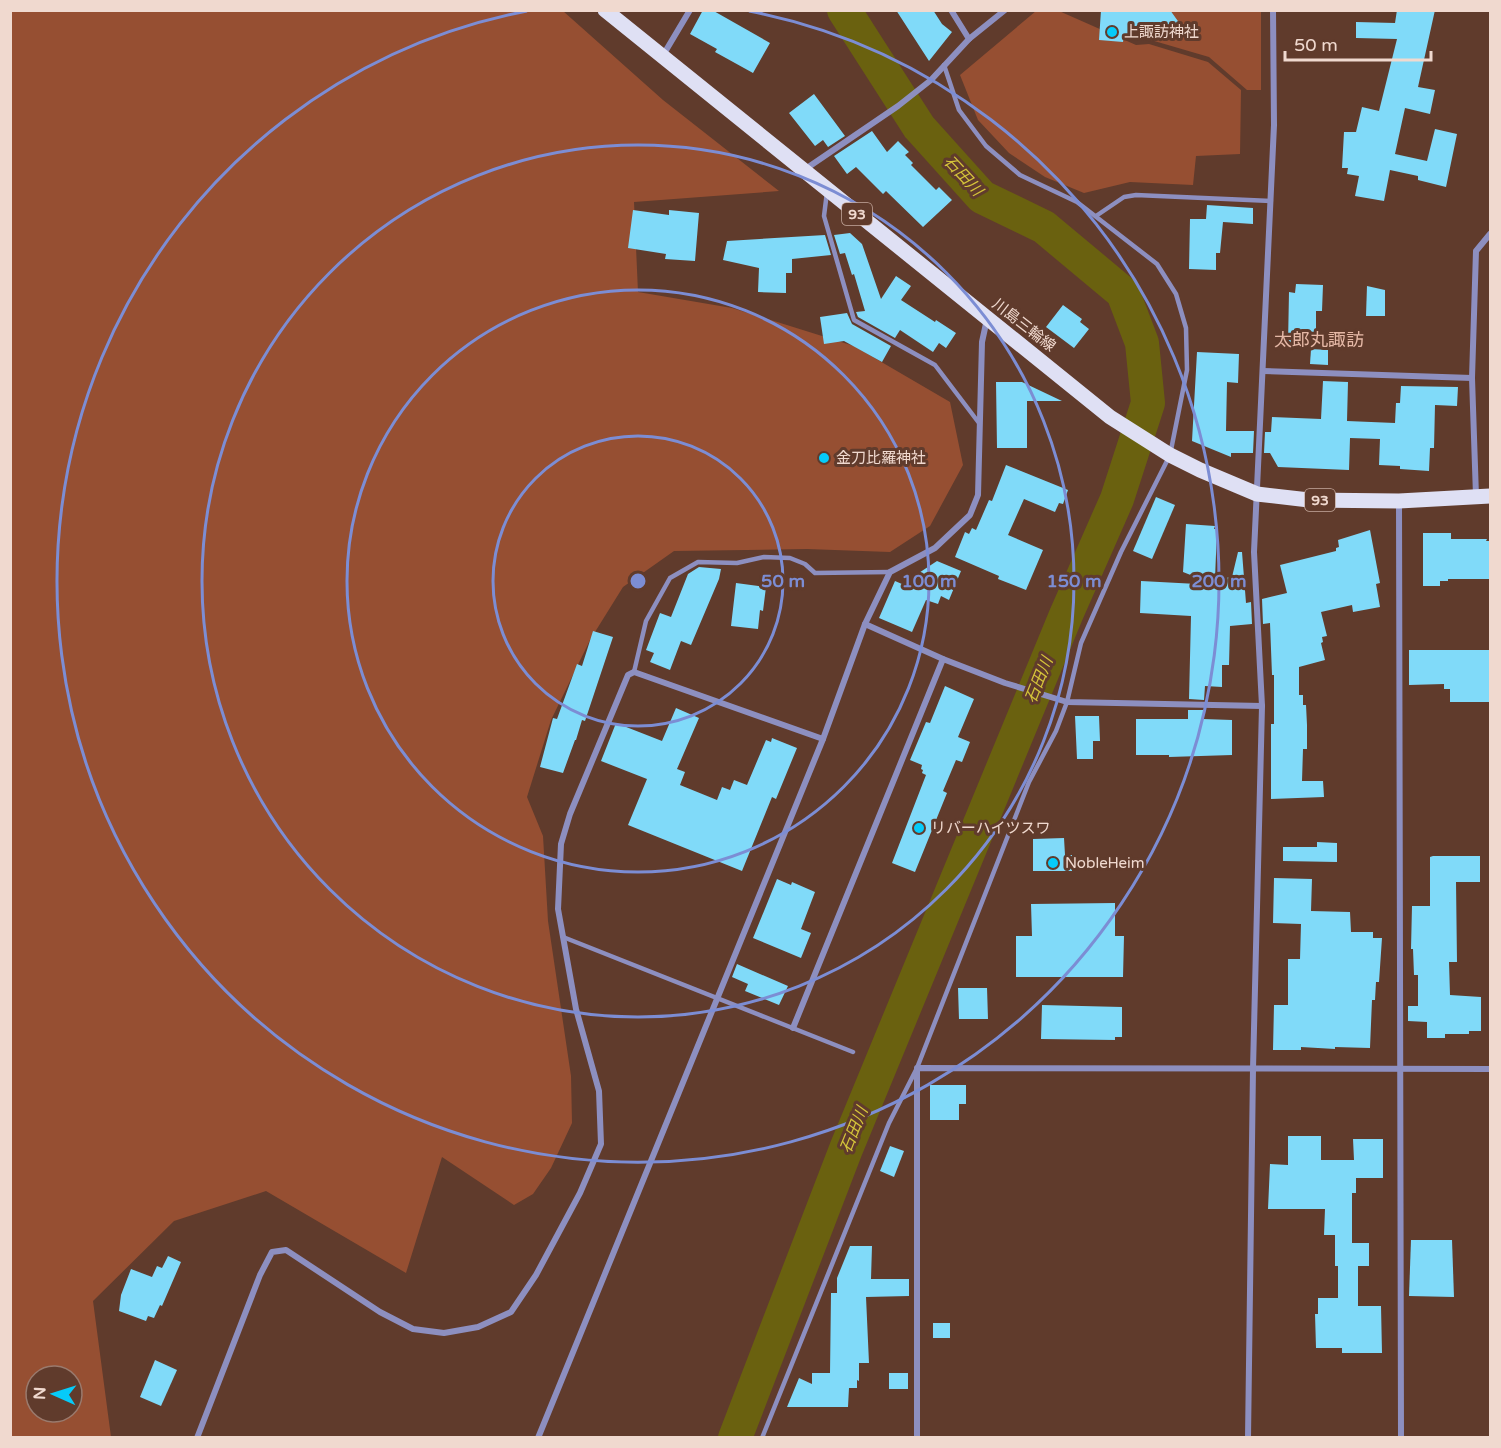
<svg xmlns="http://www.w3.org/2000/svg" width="1501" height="1448" font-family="'Varela Round','Noto Sans JP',sans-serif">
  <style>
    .green { fill: #964f32; fill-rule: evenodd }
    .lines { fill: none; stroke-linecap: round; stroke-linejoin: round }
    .river { stroke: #6a610f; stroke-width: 34 }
    .building { fill: #80daf9 }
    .lane { stroke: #8d8fc0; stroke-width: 4.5 }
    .street { stroke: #8d8fc0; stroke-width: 6 }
    .primary { stroke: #dfe0f4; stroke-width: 15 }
    .ring { fill: none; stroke: #7c8dd4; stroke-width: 3 }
    .poi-dot { fill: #06cbf9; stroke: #603b2c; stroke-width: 2 }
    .labels { text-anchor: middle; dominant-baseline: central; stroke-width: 6; stroke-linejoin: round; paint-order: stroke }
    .shield { fill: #603b2c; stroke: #c5aa9e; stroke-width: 1.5 }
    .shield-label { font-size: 14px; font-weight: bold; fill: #f0d9cf }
    .poi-label { font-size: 15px; fill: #f0d9cf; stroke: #603b2c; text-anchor: start }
    .street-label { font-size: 15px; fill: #f0d9cf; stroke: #603b2c }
    .water-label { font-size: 16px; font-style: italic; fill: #d5c53a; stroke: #603b2c }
    .quarter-label { font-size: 18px; fill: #e5b8a6; stroke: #603b2c }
    .centre { fill: #7c8dd4; stroke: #603b2c; stroke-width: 3 }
    .ring-label { font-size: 18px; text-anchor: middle; font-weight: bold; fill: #7c8dd4; stroke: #603b2c; stroke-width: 6; stroke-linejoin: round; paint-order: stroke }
  </style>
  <rect width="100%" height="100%" fill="#603b2c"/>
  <g class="green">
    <path d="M10 11H563L663 100 779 191 634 202 638 292 732 308 854 346 950 402 963 465 930 526 890 552 807 549 674 551 623 587 590 640 551 720 527 797 543 836 548 921 571 1076 572 1123 551 1168 533 1194 514 1205 442 1157 406 1273 266 1191 174 1221 93 1301 111 1437H11ZM36 1376H72V1412H36Z"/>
    <path d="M1036 11H1059L1136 45 1149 44 1208 62 1241 90 1240 154 1196 156 1193 185 1130 182 1084 193 1045 177 1009 153 978 120 960 75Z"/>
    <path d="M1144 11H1261V90H1247L1209 57 1144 38Z"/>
  </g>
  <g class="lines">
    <path class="river" d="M735 1438 846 1149 1066 615 1117 499 1148 403 1142 343 1123 293 1044 227 982 197 919 127 844 10"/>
  </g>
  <g class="building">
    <path d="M703 10H712L770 43 753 73 715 52 717 49 690 34Z"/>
    <path d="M896 10H933L942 24 952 32 929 61Z"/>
    <path d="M1101 10H1170L1180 24 1158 31 1141 25 1139 37 1124 35 1123 42 1099 40Z"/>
    <path d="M1397 10H1435L1418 87 1435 90 1430 114 1405 108 1395 154 1427 161 1435 129 1457 134 1446 187 1418 180V176L1390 170 1384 201 1355 196 1359 176 1347 174 1348 168H1342L1344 132H1356L1362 107 1379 111 1397 39 1356 38V22L1395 23Z"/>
    <path d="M814 94 845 136 828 147 823 140 815 146 789 113Z"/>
    <path d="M872 131 887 152 898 141 909 152 905 155 913 163 911 165 936 190 939 187 952 200 923 227 886 191 883 194 856 167 847 174 834 156Z"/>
    <path d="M1207 205 1253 208V224L1223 222 1220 253H1216V270L1189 269 1190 219H1206Z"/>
    <path d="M633 210 669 215V210L699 213 695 261 665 259 666 254 628 248Z"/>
    <path d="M850 233 862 244 881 299 896 276 911 286 901 300 935 322 936 320 956 333 946 348 939 343 933 352 900 330 895 338 858 317 856 312 865 311 854 274 852 275 845 253 840 254 834 235Z"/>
    <path d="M825 235 831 255 792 259V273H786V293L758 292 759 268 723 260 727 241Z"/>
    <path d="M1296 284 1323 285 1322 311H1316V344H1288L1289 292 1295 293Z"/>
    <path d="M1367 286 1385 290V316H1366Z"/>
    <path d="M1063 305 1082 319 1080 322 1089 329 1074 348 1046 327Z"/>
    <path d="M847 313 852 324 891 346 882 362 844 341 824 344 820 317Z"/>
    <path d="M1311 349 1328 350V365L1310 364Z"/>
    <path d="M1197 352 1239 354 1238 383 1227 382 1226 431H1254L1253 453H1231V457L1192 441Z"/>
    <path d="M1323 381 1348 382 1347 421 1395 423 1396 403H1400L1401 386 1458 387 1457 406 1435 405 1434 448H1430L1429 471 1400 469V466L1379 465 1380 439 1350 438 1349 470 1278 467 1270 453H1264L1265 432H1271L1272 417 1321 419Z"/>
    <path d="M996 382H1022L1062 401H1027V448H997Z"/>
    <path d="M1006 465 1068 490 1063 504 1059 503 1055 512 1024 499 1008 535 1043 550 1026 590 998 579 999 576 955 557 965 532 969 534 972 528 976 530 989 500 992 501Z"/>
    <path d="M1156 497 1175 505 1152 559 1133 551Z"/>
    <path d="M1186 524 1215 526 1214 529H1217L1215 579 1232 577 1238 552H1242L1246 603 1251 602 1252 624 1230 626 1229 665H1222V687L1205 686 1204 700 1189 699 1191 616 1140 613 1141 581 1216 585 1183 572Z"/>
    <path d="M1370 530 1380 583 1376 584 1380 607 1353 612 1352 605 1321 612 1327 636 1322 637 1323 642 1321 643 1325 660 1299 667V695H1303V705H1306L1307 725V749H1303L1302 781H1323L1324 797 1271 799V724H1274V675H1272L1270 623 1263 624 1262 599 1287 593 1280 565 1336 551V548L1339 547 1338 540Z"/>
    <path d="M1423 533H1451V539H1487L1486 541H1491V579H1448V581H1440V586H1423Z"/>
    <path d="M937 561 961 571 949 600 941 596 938 604 926 600 912 632 879 618 895 581 902 584Z"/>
    <path d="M699 567 721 569 719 579 691 645 681 641 670 670 650 662 654 653 646 650 660 613 671 617 688 574Z"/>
    <path d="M736 583 766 587 763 611 760 610 758 629 731 626Z"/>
    <path d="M593 631 613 637 585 721 582 720 576 740H575L563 773 540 767 553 718 557 719 577 664 582 666Z"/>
    <path d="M1409 650H1491V702H1450V689H1444V684L1409 685Z"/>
    <path d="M945 686 974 699 958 737 970 742 962 762 956 760 943 791 947 793 915 872 892 863 926 775 922 773 923 770 921 769 922 765 910 760 926 722 930 723Z"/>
    <path d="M676 708 699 718 677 769 685 772 680 785 717 800 722 787 730 790 734 780 747 785 766 740 771 742 772 738 797 748 776 799 772 797 742 871 628 825 647 779 601 761 616 723 662 741Z"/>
    <path d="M1188 710H1204L1203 719 1232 720V755L1169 757V755H1136V719H1188Z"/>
    <path d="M1075 716H1099L1100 741H1093V759H1077Z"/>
    <path d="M1064 838 1065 855H1072V871H1033V839Z"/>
    <path d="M1317 842 1337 843V862L1283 861V847H1317Z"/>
    <path d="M1433 856H1480V882H1456L1457 962H1449L1450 995 1481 997V1031H1469V1034H1445V1038H1427V1022L1408 1021V1006H1418V975H1414L1413 949H1411L1412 906H1430V857Z"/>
    <path d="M1274 878 1312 879 1311 911 1350 912 1351 932H1373V938H1382L1379 982H1376L1375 1000H1372L1370 1048 1335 1047V1049L1301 1047V1050H1273L1274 1005H1288V959H1300L1301 924 1273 923Z"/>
    <path d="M777 879 791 885 792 882 815 892 801 929 811 933 801 958 753 938Z"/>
    <path d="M1115 903V936H1124L1123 977H1016V936H1032L1031 904Z"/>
    <path d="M737 964 788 986 779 1005 745 991 748 984 732 977Z"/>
    <path d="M958 988H987L988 1019H959Z"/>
    <path d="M1042 1005 1122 1007V1037H1115V1040L1041 1039Z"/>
    <path d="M930 1085H966V1104H959V1120H930Z"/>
    <path d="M1288 1136H1321V1160H1354L1353 1139H1383V1178H1356V1193H1352V1243H1369V1266H1358V1306H1381L1382 1353H1342V1348H1316L1315 1314H1318V1298H1338V1266H1335V1235H1324L1325 1209H1268L1270 1164 1288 1165Z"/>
    <path d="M890 1146 904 1151 894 1177 880 1171Z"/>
    <path d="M1411 1240H1452L1454 1297 1409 1296Z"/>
    <path d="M850 1246H872L871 1279H909V1296L866 1297 869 1363H859V1381L857 1380V1388H849L848 1407H787L799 1378 812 1384V1373H830L831 1293H837V1278Z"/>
    <path d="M168 1256 181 1262 162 1306 160 1305 154 1318 148 1316 146 1321 119 1311 121 1295 131 1269 152 1277 157 1266 162 1268Z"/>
    <rect x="933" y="1323" width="17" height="15"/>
    <path d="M155 1360 177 1370 161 1406 140 1397Z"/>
    <rect x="889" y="1373" width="19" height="16"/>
  </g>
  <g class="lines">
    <g class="lane">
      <path d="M827 192 824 216 854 320 935 365 979 423"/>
      <path d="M1096 216 1124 197 1136 195 1271 201"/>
      <path d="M634 672 646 621 670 578 698 562 737 563 764 557 790 558 805 564 815 573 890 572"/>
      <path d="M563 937 853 1052"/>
      <path d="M762 1438 889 1123 917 1068 1029 782 1056 731 1067 702 1081 643 1121 552 1170 455 1187 370 1186 328 1176 294 1157 264 1077 202 1020 175 986 146 959 110 944 65"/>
    </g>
    <g class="street">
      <path d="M951 10 969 39"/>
      <path d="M662 57 690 10"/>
      <path d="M804 170 898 106 931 80 969 39 1005 10"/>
      <path d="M1263 371 1472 378"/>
      <path d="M1476 496 1472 378 1476 251 1490 234"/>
      <path d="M1399 502 1401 1438"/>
      <path d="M865 624 943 659 1005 683 1067 702 1262 706"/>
      <path d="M793 1028 943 659"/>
      <path d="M197 1438 260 1275 272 1252 286 1250 380 1312 413 1329 444 1333 478 1327 511 1312 536 1275 580 1193 601 1144 599 1091 576 1009 558 909 561 844 570 814 628 675 634 672 823 739"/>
      <path d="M538 1438 823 739 865 624 890 572 935 548 970 515 978 495 982 342 987 319"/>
      <path d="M917 1438V1068L1490 1069"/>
      <path d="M1248 1438 1253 1069 1262 706 1254 552 1274 125 1273 10"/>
    </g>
    <path class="primary" d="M605 10 1110 417 1170 455 1200 470 1257 494 1309 500 1399 501 1490 496"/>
  </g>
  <g class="ring">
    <circle cx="638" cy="581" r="145"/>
    <circle cx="638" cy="581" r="291"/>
    <circle cx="638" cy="581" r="436"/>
    <path d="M749 11A581 581 0 1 1 527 11"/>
  </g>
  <g class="poi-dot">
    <circle cx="1112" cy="32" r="6"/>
    <circle cx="824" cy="458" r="6"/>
    <circle cx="919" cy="828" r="6"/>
    <circle cx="1053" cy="863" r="6"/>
  </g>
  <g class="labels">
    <g class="shield">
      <rect x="842" y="203" width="30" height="22" rx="4.5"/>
      <rect x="1305" y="489" width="30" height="22" rx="4.5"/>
    </g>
    <g class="shield-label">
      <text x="857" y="214">93</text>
      <text x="1320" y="500">93</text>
    </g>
    <g class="poi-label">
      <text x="1124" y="32">上諏訪神社</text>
      <text x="836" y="458">金刀比羅神社</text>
      <text x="931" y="828">リバーハイツスワ</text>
      <text x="1065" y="863">NobleHeim</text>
    </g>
    <g class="street-label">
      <text transform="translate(1024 325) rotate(38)">川島三輪線</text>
    </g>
    <g class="water-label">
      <text transform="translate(963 176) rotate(47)">石田川</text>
      <text transform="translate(1039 680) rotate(-68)">石田川</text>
      <text transform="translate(854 1130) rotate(-68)">石田川</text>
    </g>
    <g class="quarter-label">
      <text x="1319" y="340">太郎丸諏訪</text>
    </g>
  </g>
  <circle cx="638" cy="581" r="9" class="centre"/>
  <g class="ring-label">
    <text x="783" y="587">50 m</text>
    <text x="929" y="587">100 m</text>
    <text x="1074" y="587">150 m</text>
    <text x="1219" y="587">200 m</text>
  </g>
  <rect width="1501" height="1448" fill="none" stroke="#f0d9cf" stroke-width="24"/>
  <g transform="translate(54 1394) rotate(273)"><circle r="28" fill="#603b2c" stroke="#9a7a6d" stroke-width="1.5"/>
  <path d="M0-4.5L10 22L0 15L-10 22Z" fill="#06cbf9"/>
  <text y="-9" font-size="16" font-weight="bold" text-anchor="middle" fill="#f0d9cf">N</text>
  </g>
  <path d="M1285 51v9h146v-9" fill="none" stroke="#f0d9cf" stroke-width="3"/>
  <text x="1294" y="51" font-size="18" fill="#f0d9cf" stroke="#603b2c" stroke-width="4.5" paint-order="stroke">50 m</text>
</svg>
